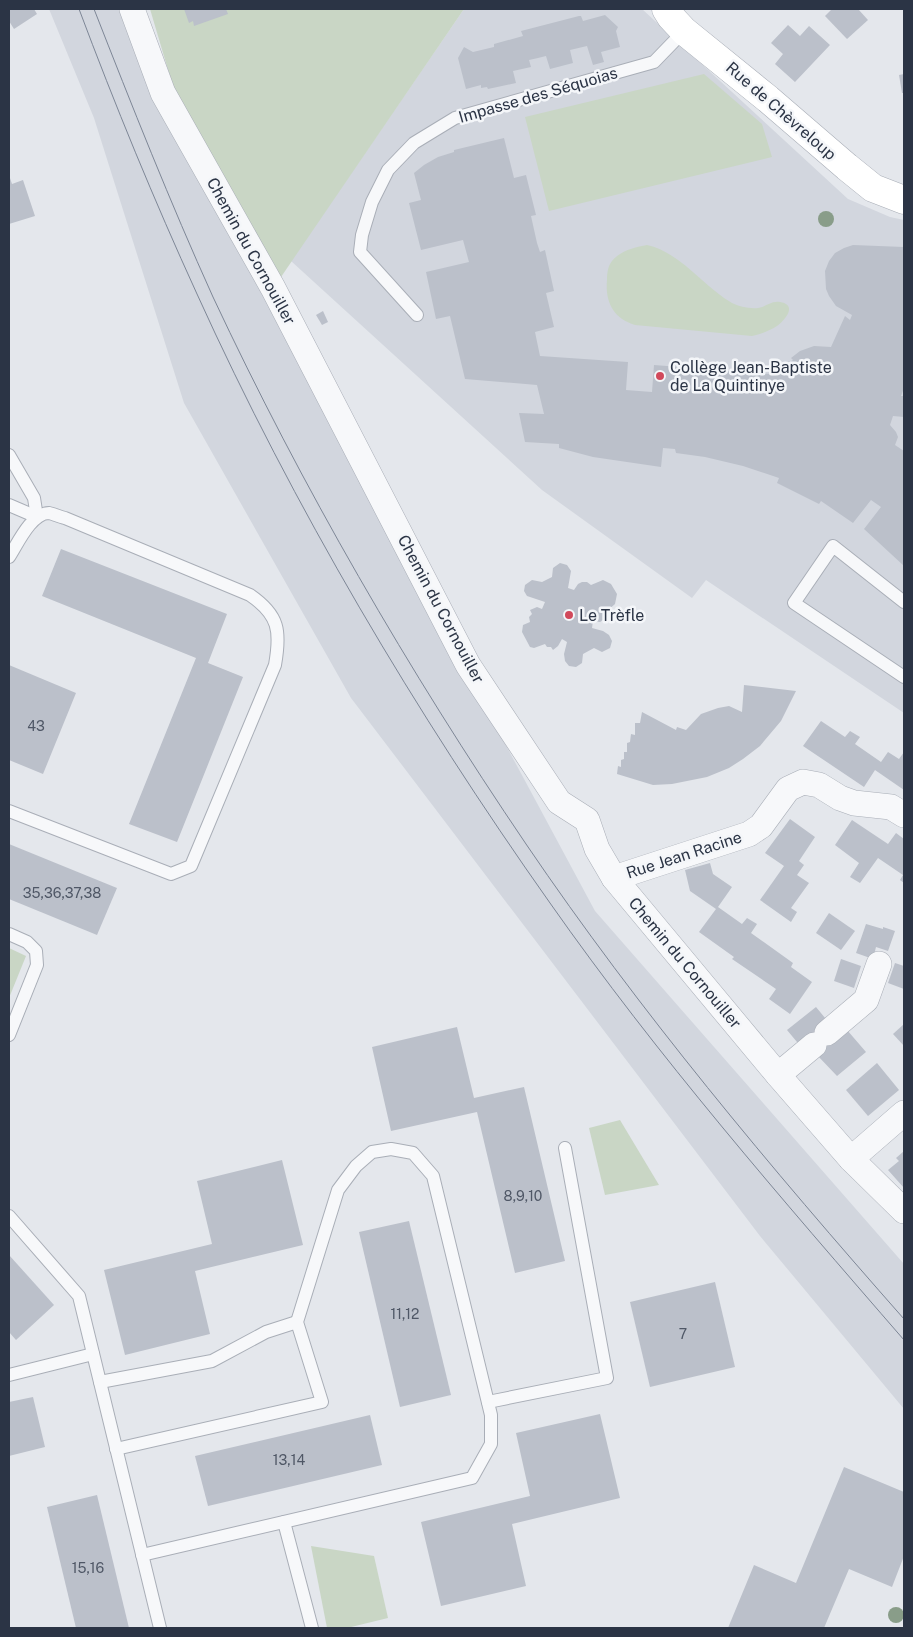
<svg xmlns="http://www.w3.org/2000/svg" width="913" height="1637" font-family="'Public Sans',sans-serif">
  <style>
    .built { fill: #d2d6de }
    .green { fill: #c9d6c5 }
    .building { fill: #bbc0ca }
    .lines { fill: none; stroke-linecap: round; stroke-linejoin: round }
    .lane-casing { stroke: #a9aeb7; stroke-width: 14 }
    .street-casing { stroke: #a9aeb7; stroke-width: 26 }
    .secondary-casing { stroke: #a9aeb7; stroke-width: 29 }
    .lane { stroke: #f7f8fa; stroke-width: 12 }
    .street { stroke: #f7f8fa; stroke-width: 25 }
    .secondary { stroke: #fff; stroke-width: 28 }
    .tram { stroke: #7d8696; stroke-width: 1 }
    .tree { fill: #899d89 }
    .poi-dot { fill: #d1495b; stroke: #f4f6f9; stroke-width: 2 }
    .labels { text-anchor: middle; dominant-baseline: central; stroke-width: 5; stroke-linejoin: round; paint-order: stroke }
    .number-label { font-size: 14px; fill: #4f5766 }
    .street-label { font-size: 16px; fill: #2b3445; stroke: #f4f6f9 }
    .poi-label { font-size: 16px; fill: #2b3445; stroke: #f4f6f9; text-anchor: start }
  </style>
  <rect width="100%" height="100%" fill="#e4e7ec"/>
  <g class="built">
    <path d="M49 9H127L266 299 595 911 904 1264V1409L760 1236 351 698 184 403 94 118Z"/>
    <path d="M464 9H642L848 199 890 217 904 220V713L706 580 692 598 542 490 291 261Z"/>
  </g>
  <g class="green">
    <path d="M150 9H464L281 277 177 100Z"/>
    <path d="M704 74 762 124 772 157 549 211 525 117Z"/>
    <path d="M647 245C680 252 704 287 732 303 740 307 754 310 762 307 768 305 772 301 780 302 798 305 785 320 777 326 769 331 761 334 752 336L635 325C613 318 605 302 607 280 607 273 608 266 612 261 620 251 635 247 647 245Z"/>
    <path d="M9 948 26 956 9 998Z"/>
    <path d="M620 1120 659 1185 605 1195 589 1128Z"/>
    <path d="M311 1546 374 1556 388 1618 347 1628H327Z"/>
  </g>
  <g class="building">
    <path d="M9 9H34L37 14 14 29 9 21Z"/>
    <path d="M184 9H226L228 14 194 26 193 21 189 23Z"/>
    <path d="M832 9H858L868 20 847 39 825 16Z"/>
    <path d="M605 15 618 27 616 31 620 47 601 52 604 62 593 65 587 46 570 50 573 63 550 69 546 56 538 58 529 60 531 67 513 71 516 83 488 89 487 87 481 88V85L466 89 458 58 464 47 473 52 494 47V44L523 36 521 31 579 16H581L583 21Z"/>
    <path d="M788 25 800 36 809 26 830 45 795 82 775 64 783 54 771 43Z"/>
    <path d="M904 74V93H902L899 75Z"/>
    <path d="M504 138 514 178 526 175 536 215 531 216 537 243 540 252 545 250 554 291 546 293 554 327 535 332 540 356 628 362 626 390 652 392 654 365 770 374 786 373 788 371 785 368 789 361 790 362 793 360 791 358 800 351 814 346 831 347 845 316 850 320 852 315 836 306 829 296 826 289 825 271 829 261 835 253 844 248 853 245 904 247V388L901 396H904V417L893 416 890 425 896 432 898 437 895 445 904 451V566L864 529 881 507 871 500 853 523 821 501 819 504 777 483 779 478 743 466 705 457 676 453 675 449 663 448 661 467 593 457 559 448V444L525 442 519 413 544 414 537 385 465 379 450 316 436 319 426 272 469 262 463 240 421 250 409 203 421 200 414 173 424 165 438 157 454 152V150Z"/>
    <path d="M9 175 12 184 23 180 35 216 9 224Z"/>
    <path d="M323 311 328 322 322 325 316 315Z"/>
    <path d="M61 549 227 614 208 663 243 677 177 842 129 824 196 658 42 596Z"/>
    <path d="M560 563 567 565 571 571 568 588 574 590 578 584 582 582H587L591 585 603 580 611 584 617 594 615 604 607 611 604 619 600 622 593 621 592 628 603 631 609 635 612 641 610 648 602 652 594 648 583 654 582 663 576 667 569 666 565 661 564 654 567 642 562 639 558 646 553 650 551 647H547L545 644 534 648 530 647 522 632 523 625 530 622 529 617 532 614 530 610 537 607 542 609 545 602 527 596 524 591 525 585 532 580 542 582 552 577 553 568Z"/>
    <path d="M9 665 76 693 43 774 9 760Z"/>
    <path d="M744 685 796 691 781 721 760 746 743 759 729 768 707 777 672 784 653 785 617 774 618 766 621 767V760L624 759V752H627V743L630 742 631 734 635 735V723H640L642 712 676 730 677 727 686 730 701 714 718 708 729 706 742 712Z"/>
    <path d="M821 721 845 737 850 731 860 737 855 744 881 762 888 752 899 759 904 752V790L875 770 864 787 803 746Z"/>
    <path d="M790 819 815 837 799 861 804 865 797 875 809 883 791 908 797 912 791 922 760 900 784 866 765 853Z"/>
    <path d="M852 820 888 844 896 833 904 839V883L900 880 903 875 878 858 860 883 850 877 859 863 835 845Z"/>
    <path d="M9 844 117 888 97 935 9 899Z"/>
    <path d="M710 863 713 874 732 887 718 907 742 924 747 918 757 924 751 933 793 963 791 967 812 982 790 1014 769 999 776 989 732 959 734 957 699 932 716 909 690 891 685 870Z"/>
    <path d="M829 913 855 931 841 950 816 933Z"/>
    <path d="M866 924 883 929V927L895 931 888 951 876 947 873 959 856 953Z"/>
    <path d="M841 959 861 966 854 988 834 981Z"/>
    <path d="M895 963 904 966V989L888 983Z"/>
    <path d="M816 1007 830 1024 847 1030 866 1052 837 1076 817 1055 802 1048 787 1030Z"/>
    <path d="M904 1024V1046L893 1034Z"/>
    <path d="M457 1027 474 1098 524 1087 565 1261 515 1273 477 1112 391 1131 372 1047Z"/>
    <path d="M877 1063 899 1090 868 1116 846 1090Z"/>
    <path d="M904 1151V1188L888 1170 899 1161 896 1158Z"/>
    <path d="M282 1160 303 1245 195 1271 210 1334 125 1355 104 1270 212 1244 197 1181Z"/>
    <path d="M409 1221 451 1395 400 1407 359 1232Z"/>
    <path d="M9 1255 54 1305 16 1340 9 1332Z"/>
    <path d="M715 1282 735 1367 650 1387 630 1302Z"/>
    <path d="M33 1397 45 1447 9 1456V1402Z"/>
    <path d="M600 1414 620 1498 512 1524 526 1586 441 1606 421 1522 530 1496 516 1433Z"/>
    <path d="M370 1415 382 1465 208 1506 195 1456Z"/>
    <path d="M844 1467 904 1492V1556L892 1587 849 1569 824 1628H728L754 1565 796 1583Z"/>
    <path d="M97 1495 129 1628H76L47 1507Z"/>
  </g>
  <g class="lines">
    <defs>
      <g id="lane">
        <path d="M417 315 360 252 362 235 372 202 388 170 414 143 455 118 654 62 684 31"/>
        <path d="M9 455 34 498 37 517"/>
        <path d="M9 505 37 517"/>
        <path d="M9 557C17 545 31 513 49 513 54 514 60 517 65 518L250 595C279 615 281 631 275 665L191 866 171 874 9 811"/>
        <path d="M904 602 833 546 794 603 904 677"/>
        <path d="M9 934 27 942 36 951 37 965 9 1035"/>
        <path d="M9 1216 79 1296 160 1628"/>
        <path d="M9 1375 93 1354"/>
        <path d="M100 1382 212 1361 266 1332 297 1322"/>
        <path d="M488 1402 607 1378 565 1148"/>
        <path d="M116 1449 322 1402 297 1322 338 1190 356 1166 372 1152 391 1149 413 1153 433 1176 491 1415V1444L472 1478 142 1555"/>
        <path d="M284 1522 312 1628"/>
      </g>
      <g id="street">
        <path d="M132 9 163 93 273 288 468 665 559 802 587 820 597 849 614 878 778 1075 851 1159 904 1211"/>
        <path d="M614 878 749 834 761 826 788 789 803 782 819 785 840 798 854 803 891 807 904 815"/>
        <path d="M827 1033 866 1000 879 964"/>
        <path d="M778 1075 814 1045"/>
        <path d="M851 1159 904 1113"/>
      </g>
      <path id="secondary" d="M666 9 671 17 684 31 768 99 847 167 873 188 904 200"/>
    </defs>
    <use href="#lane" class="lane-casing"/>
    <use href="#street" class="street-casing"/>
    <use href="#secondary" class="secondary-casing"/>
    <use href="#lane" class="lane"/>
    <use href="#street" class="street"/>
    <use href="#secondary" class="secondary"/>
    <g class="tram">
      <path d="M79 9C115 105 154 200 197 294 294 508 415 712 550 903 658 1057 781 1198 904 1340"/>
      <path d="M94 9C132 106 170 202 213 297 302 487 408 670 526 844 640 1012 770 1167 904 1319"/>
    </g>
  </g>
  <g class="tree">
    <circle cx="826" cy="219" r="8"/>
    <circle cx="896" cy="1615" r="8"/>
  </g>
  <g class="poi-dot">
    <circle cx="660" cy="376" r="5"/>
    <circle cx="569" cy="615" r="5"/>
  </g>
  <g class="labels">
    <g class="number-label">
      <text x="36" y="726">43</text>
      <text x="62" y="893">35,36,37,38</text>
      <text x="523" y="1196">8,9,10</text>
      <text x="405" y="1314">11,12</text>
      <text x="683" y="1334">7</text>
      <text x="289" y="1460">13,14</text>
      <text x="88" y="1568">15,16</text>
    </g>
    <g class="street-label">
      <text transform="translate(538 95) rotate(-16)">Impasse des Séquoias</text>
      <text transform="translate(781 111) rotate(41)">Rue de Chèvreloup</text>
      <text transform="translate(251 251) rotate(61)">Chemin du Cornouiller</text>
      <text transform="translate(441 609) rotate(62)">Chemin du Cornouiller</text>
      <text transform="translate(684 855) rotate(-18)">Rue Jean Racine</text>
      <text transform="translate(685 963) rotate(50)">Chemin du Cornouiller</text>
    </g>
    <g class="poi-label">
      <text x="670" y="367">Collège Jean-Baptiste<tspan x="670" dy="18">de La Quintinye</tspan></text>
      <text x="579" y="615">Le Trèfle</text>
    </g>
  </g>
  <rect width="913" height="1637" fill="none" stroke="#2b3445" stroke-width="20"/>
</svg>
